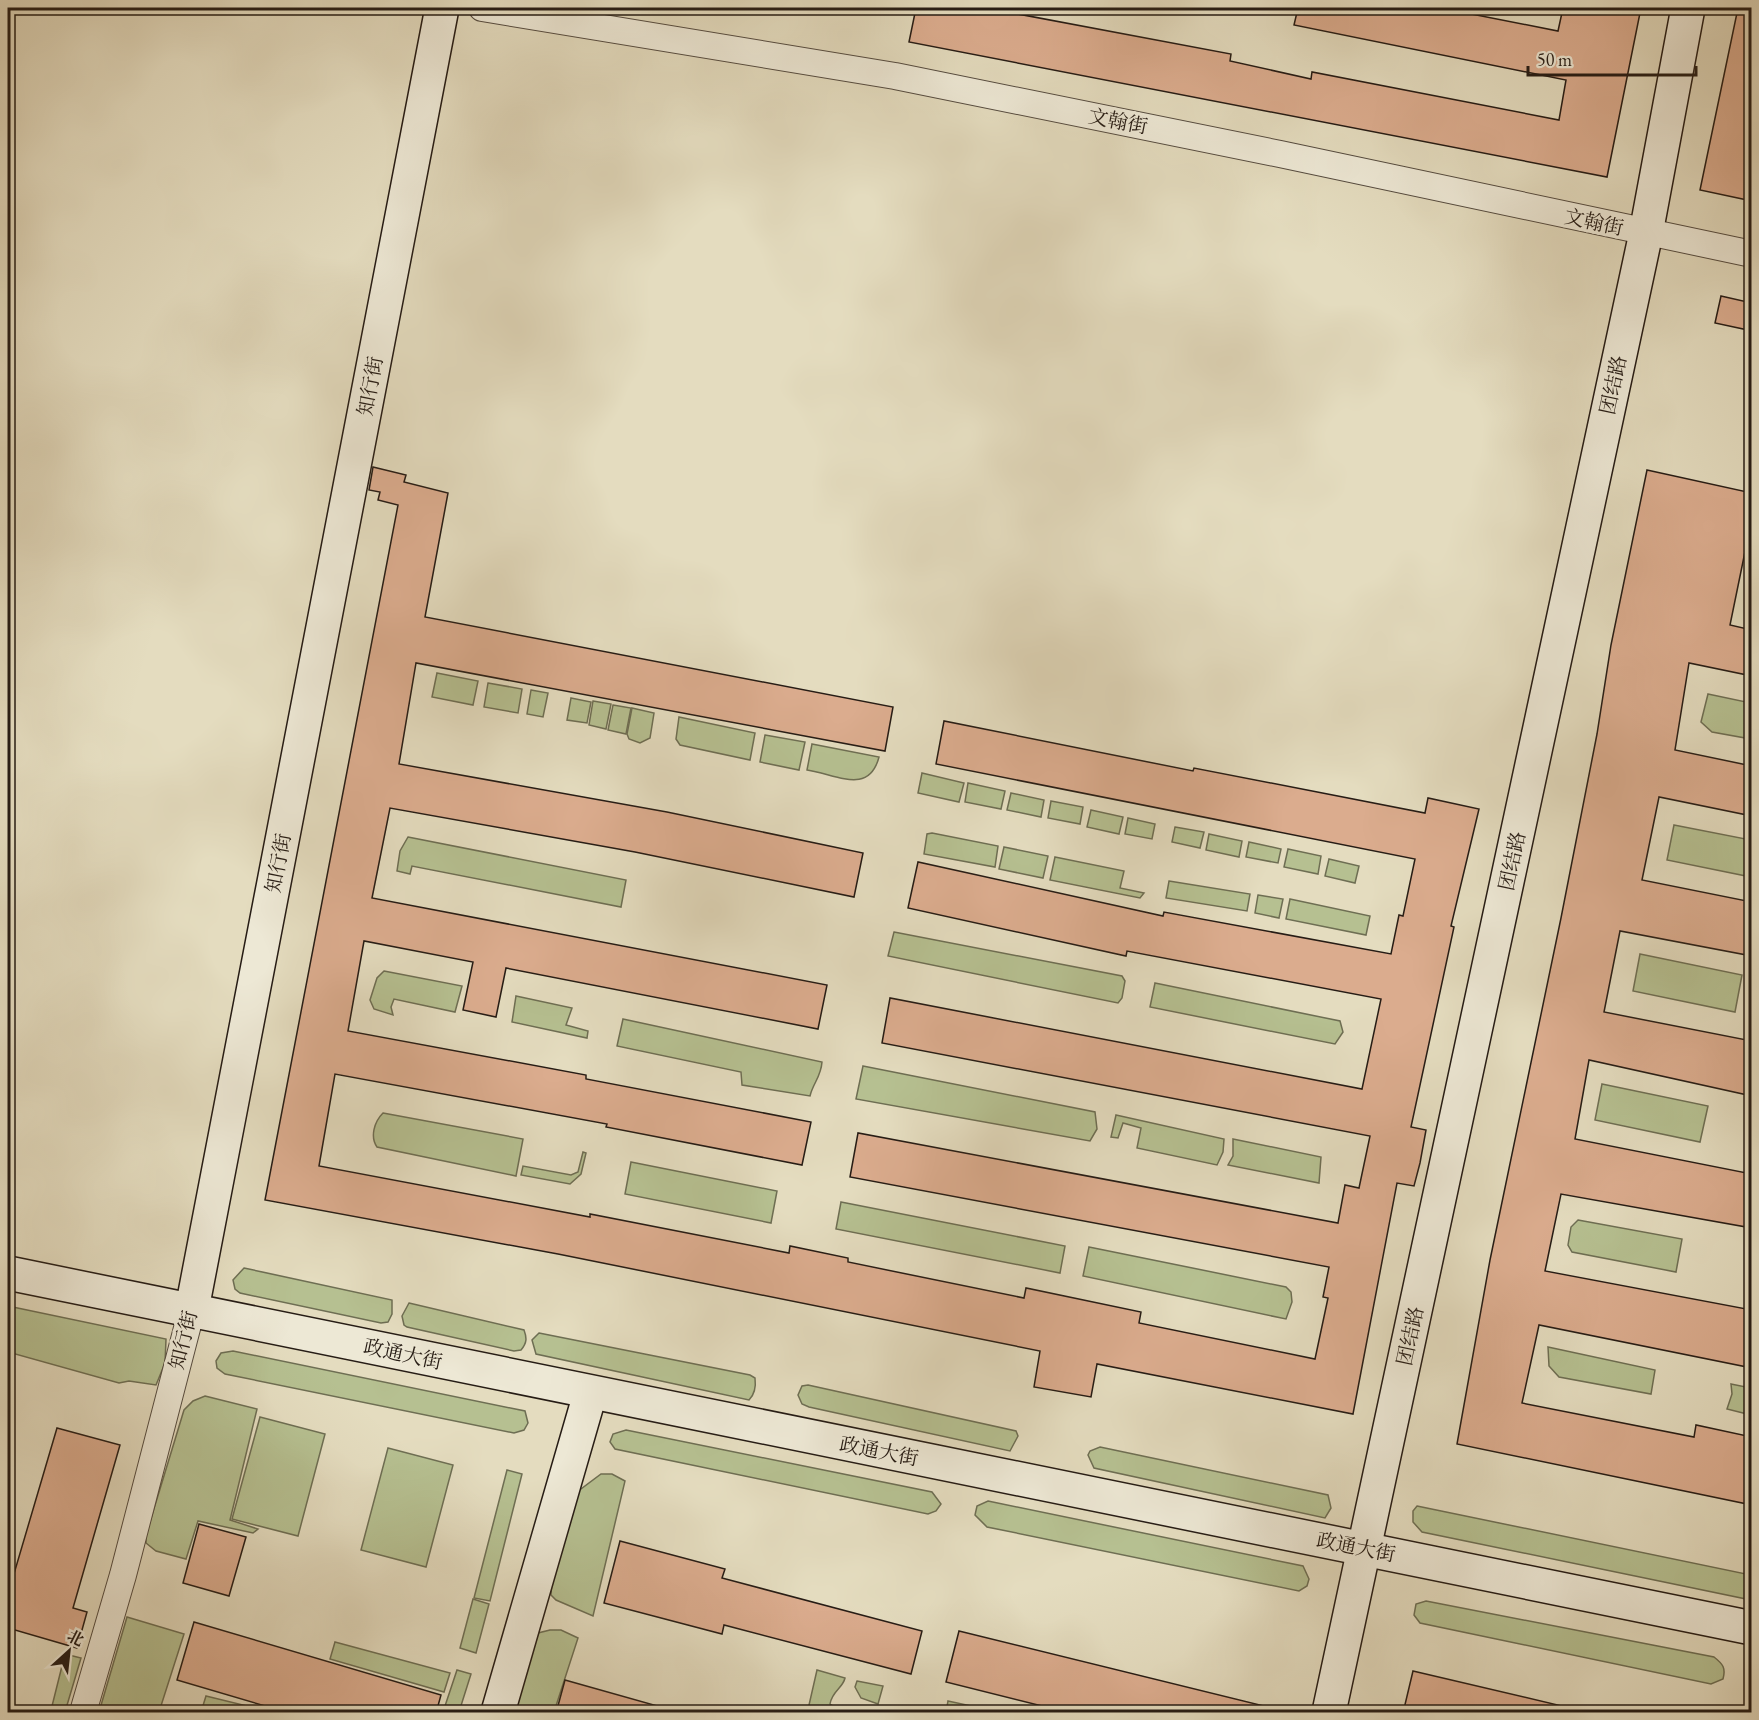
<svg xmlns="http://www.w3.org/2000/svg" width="1759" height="1720" font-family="'EB Garamond','Noto Serif SC',serif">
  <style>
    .green { fill: #b6c091; stroke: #6e6e53; stroke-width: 1.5 }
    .building { fill: #dbac8e; stroke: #261c15; stroke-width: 1.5 }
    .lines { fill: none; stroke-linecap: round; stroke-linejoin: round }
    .street-casing { stroke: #564c40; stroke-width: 28 }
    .secondary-casing { stroke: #261c15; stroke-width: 36 }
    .street { stroke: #ede8d5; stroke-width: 26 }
    .secondary { stroke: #ede8d5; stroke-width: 33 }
    .labels { text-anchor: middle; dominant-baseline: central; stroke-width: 6; stroke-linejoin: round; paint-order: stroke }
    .street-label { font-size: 20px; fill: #261c15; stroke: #ede8d5 }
  </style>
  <rect width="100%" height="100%" fill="#e4dcbf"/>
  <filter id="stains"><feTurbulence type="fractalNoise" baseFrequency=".00333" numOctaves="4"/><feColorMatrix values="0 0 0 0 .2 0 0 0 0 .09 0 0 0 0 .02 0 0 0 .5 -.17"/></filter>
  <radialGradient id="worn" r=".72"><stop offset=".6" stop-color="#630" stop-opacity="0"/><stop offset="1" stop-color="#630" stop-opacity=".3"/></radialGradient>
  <g class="green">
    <path d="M437 673 478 681 473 705 432 697Z"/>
    <path d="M488 683 522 689 518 713 484 707Z"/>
    <path d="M531 690 548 693 543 717 527 714Z"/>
    <path d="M1708 694 1751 703V739L1712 732 1701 722Z"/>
    <path d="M571 698 591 702 587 723 567 720Z"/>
    <path d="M593 701 611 704 606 729 589 725Z"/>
    <path d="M613 705 631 708 626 734 608 730Z"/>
    <path d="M632 708 654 713 650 738 640 743 629 739 627 734Z"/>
    <path d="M679 717 755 733 750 760 680 745 676 739Z"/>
    <path d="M765 735 805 742 799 770 760 762Z"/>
    <path d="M812 744 879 757C869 795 838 775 807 770Z"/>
    <path d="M922 773 964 783 959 802 918 793Z"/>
    <path d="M968 783 1005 791 1001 809 965 802Z"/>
    <path d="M1011 793 1044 800 1041 817 1007 810Z"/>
    <path d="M1051 801 1083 807 1080 824 1048 818Z"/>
    <path d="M1091 810 1123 817 1119 834 1087 827Z"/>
    <path d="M1128 818 1155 824 1152 839 1125 834Z"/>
    <path d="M1674 825 1751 840V877L1667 860Z"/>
    <path d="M1175 827 1204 832 1200 848 1172 842Z"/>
    <path d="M932 833 998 846 995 867 924 854 927 834Z"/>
    <path d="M1209 834 1242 841 1239 857 1206 850Z"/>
    <path d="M408 837 626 880 621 907 412 866 410 874 397 871 400 851Z"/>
    <path d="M1249 842 1281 849 1278 863 1246 857Z"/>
    <path d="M1004 847 1048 856 1043 878 999 869Z"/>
    <path d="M1288 849 1321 856 1318 874 1284 867Z"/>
    <path d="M1055 857 1124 871 1120 888 1144 893 1140 898 1050 880Z"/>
    <path d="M1329 859 1359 866 1355 883 1325 876Z"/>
    <path d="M1169 881 1250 894 1247 911 1166 898Z"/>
    <path d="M1258 895 1283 899 1279 918 1255 913Z"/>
    <path d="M1290 899 1370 916 1366 935 1286 919Z"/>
    <path d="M894 932 1122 976 1125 981 1122 998 1118 1003 888 956Z"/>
    <path d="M1640 954 1742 975 1735 1012 1633 991Z"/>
    <path d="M384 971 462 986 455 1012 394 999 391 1007 393 1015 374 1009 370 1000 377 978Z"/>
    <path d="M1155 983 1340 1021 1343 1032 1335 1044 1150 1007Z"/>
    <path d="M516 996 572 1008 566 1025 588 1031 587 1038 512 1022Z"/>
    <path d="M623 1019 822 1062C821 1077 813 1083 810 1096L742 1085 741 1072 617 1046Z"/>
    <path d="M863 1066 1095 1112 1097 1129 1090 1141 856 1099Z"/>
    <path d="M1602 1084 1708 1106 1700 1142 1595 1120Z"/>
    <path d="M383 1113 523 1139 516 1176 377 1147C370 1137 374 1122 383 1113Z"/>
    <path d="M1116 1115 1224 1139 1223 1152 1217 1165 1137 1148 1141 1128 1123 1123 1118 1138 1111 1137Z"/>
    <path d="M1233 1139 1321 1157 1319 1183 1228 1165 1233 1156Z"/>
    <path d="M583 1152 586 1153 581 1174 570 1184 521 1175 523 1166 571 1175 578 1172Z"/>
    <path d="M631 1162 777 1191 771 1223 625 1194Z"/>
    <path d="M841 1202 1065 1246 1060 1273 836 1229Z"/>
    <path d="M1578 1220 1682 1239 1676 1272 1572 1252 1568 1245 1571 1227Z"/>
    <path d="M1089 1247 1286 1287 1291 1292 1292 1302 1286 1319 1083 1276Z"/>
    <path d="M244 1268 392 1300V1314L388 1322 381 1323 240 1293 235 1289 233 1280Z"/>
    <path d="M409 1303 524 1330C527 1338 527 1343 521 1350L514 1351 407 1327 404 1325 402 1316Z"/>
    <path d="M8 1306 166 1339 165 1363 156 1385 129 1381 119 1383 8 1352Z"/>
    <path d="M539 1333 750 1375 755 1378C756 1386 755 1394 749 1400L536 1354 532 1340Z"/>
    <path d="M1548 1347 1655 1370 1651 1394 1559 1377 1549 1366Z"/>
    <path d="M233 1351 525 1411 528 1423 524 1430 514 1433 225 1374 217 1368 216 1361 221 1353Z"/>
    <path d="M1731 1384 1751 1388V1415L1727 1409 1732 1394Z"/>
    <path d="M808 1385 1016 1431 1018 1436 1010 1451 809 1407 802 1404 798 1395 802 1386Z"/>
    <path d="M205 1396 257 1409 230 1520 258 1529 253 1533 198 1521 186 1559 156 1551 146 1543V1535L184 1410 193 1401Z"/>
    <path d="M260 1417 325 1434 298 1536 232 1519Z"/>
    <path d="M626 1430 932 1492 941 1504 936 1511 928 1514 615 1449 610 1442 613 1434Z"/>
    <path d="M1100 1447 1328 1495 1331 1508 1325 1518 1094 1468 1088 1455 1090 1451Z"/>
    <path d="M388 1448 453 1465 426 1567 361 1550Z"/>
    <path d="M507 1470 522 1474 490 1601 474 1598Z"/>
    <path d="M601 1474H612L625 1481 593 1616 556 1600 551 1595 552 1578 577 1492Z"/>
    <path d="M988 1501 1303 1566 1309 1579 1307 1586 1299 1591 987 1527 975 1515 977 1506Z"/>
    <path d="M1417 1506 1751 1575V1600L1422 1532 1413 1522V1511Z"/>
    <path d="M473 1599 489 1604 476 1653 460 1648Z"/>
    <path d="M1426 1601 1714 1657C1723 1664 1726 1668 1723 1679L1711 1684 1420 1623 1414 1615 1416 1604Z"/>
    <path d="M127 1617 184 1634 159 1712H99Z"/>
    <path d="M550 1630H561L578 1638 554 1712H515L534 1640 538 1633Z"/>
    <path d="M335 1642 450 1673 444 1692 330 1659Z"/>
    <path d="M65 1654 81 1658 65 1712H57L52 1706Z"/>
    <path d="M457 1670 471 1674 459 1712H443Z"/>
    <path d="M817 1670 845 1678C843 1688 832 1691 830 1704L842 1712H810L809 1705Z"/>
    <path d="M857 1681 883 1686 878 1704 861 1698 855 1687Z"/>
    <path d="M206 1696 247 1706 245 1712H201Z"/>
    <path d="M948 1701 976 1707 975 1712H946Z"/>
  </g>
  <g class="building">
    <path d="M916 8H986L1231 54 1230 61 1311 79 1312 72 1559 120 1566 80 1294 25 1298 8H1441L1558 31 1563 8H1641L1607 177 909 42Z"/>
    <path d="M1738 8H1752V201L1700 190Z"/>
    <path d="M1721 296 1752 303 1748 330 1715 323Z"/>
    <path d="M373 467 406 475 404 482 448 493 425 617 893 707 885 751 416 663 399 764 667 812 863 853 854 897 635 852 390 808 372 898 827 985 818 1029 506 968 496 1017 463 1010 473 962 364 941 348 1031 586 1075V1079L811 1122 802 1165 606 1127 607 1124 335 1074 319 1166 590 1217V1214L789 1253 790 1246 848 1258V1262L1024 1298 1026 1288 1141 1312 1139 1323 1315 1359 1328 1298 1323 1297 1329 1267 850 1177 858 1133 1338 1223 1345 1185 1359 1188 1370 1136 882 1043 890 998 1362 1089 1381 999 1127 951 1126 956 908 908 918 862 1163 916 1164 912 1391 954 1399 915 1403 916 1415 859 936 764 944 721 1193 771 1194 768 1425 813 1428 798 1479 809 1451 926 1454 927 1411 1127 1426 1130 1420 1163 1414 1186 1397 1183 1353 1414 1097 1364 1091 1397 1034 1387 1040 1351 558 1254 265 1200 398 505 378 500 380 492 369 490Z"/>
    <path d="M1647 470 1752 493V543L1747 542 1730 625 1752 630V676L1689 663 1675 750 1752 766V816L1659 797 1642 880 1752 902V956L1620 931 1604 1012 1752 1041V1096L1589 1060 1575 1139 1752 1174V1228L1561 1194 1545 1271 1752 1310V1368L1539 1325 1522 1403 1694 1437 1696 1425 1752 1437V1505L1457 1444 1490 1260 1561 918 1597 734 1611 645Z"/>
    <path d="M57 1428 120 1445 73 1608 87 1612 77 1648 8 1628V1594Z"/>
    <path d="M199 1524 246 1537 229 1596 183 1583Z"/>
    <path d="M620 1541 725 1569 722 1578 922 1631 911 1674 724 1625 722 1634 604 1603Z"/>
    <path d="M194 1622 441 1695 436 1713H289L177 1680Z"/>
    <path d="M959 1631 1264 1706 1263 1713H1070L946 1682Z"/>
    <path d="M1413 1671 1562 1706V1713H1403Z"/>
    <path d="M565 1680 661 1707V1713H556Z"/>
  </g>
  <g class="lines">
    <defs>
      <g id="street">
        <path d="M482 8 895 76 1280 154 1752 254"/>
        <path d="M83 1712 123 1575 192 1309"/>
      </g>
      <g id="secondary">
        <path d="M8 1273 1752 1628"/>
        <path d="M192 1309 442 8"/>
        <path d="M498 1712 590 1394"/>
        <path d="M1329 1712 1646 233 1688 8"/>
      </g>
    </defs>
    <use href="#street" class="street-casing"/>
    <use href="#secondary" class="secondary-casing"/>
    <use href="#street" class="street"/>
    <use href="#secondary" class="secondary"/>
  </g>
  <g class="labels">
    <g class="street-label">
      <text transform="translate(1118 121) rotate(11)">文翰街</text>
      <text transform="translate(1594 222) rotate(12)">文翰街</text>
      <text transform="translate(1613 385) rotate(-78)">团结路</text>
      <text transform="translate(370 386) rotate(-79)">知行街</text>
      <text transform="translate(1512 861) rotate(-78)">团结路</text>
      <text transform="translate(278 863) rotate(-79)">知行街</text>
      <text transform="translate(1410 1336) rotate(-78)">团结路</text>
      <text transform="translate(183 1340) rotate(-76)">知行街</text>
      <text transform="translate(403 1354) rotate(12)">政通大街</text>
      <text transform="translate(879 1451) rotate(11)">政通大街</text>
      <text transform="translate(1356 1547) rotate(11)">政通大街</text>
    </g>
  </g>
  <rect width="1759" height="1720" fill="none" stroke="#e4dcbf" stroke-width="30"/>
  <rect x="9" y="9" width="1741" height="1702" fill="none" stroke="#261c15" stroke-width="3"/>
  <rect x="15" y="15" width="1729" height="1690" fill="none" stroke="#261c15" stroke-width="1.5"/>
  <g transform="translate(69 1651) rotate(27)" stroke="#ede8d5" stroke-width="4.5" paint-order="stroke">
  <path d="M0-4.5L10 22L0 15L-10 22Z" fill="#261c15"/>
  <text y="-9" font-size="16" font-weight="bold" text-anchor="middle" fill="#261c15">北</text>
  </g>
  <path d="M1528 66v9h168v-9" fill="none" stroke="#261c15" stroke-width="3"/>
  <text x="1537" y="66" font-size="18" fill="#261c15" stroke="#ede8d5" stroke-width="4.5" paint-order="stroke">50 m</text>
  <rect width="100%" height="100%" filter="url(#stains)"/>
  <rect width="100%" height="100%" fill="url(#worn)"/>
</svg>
